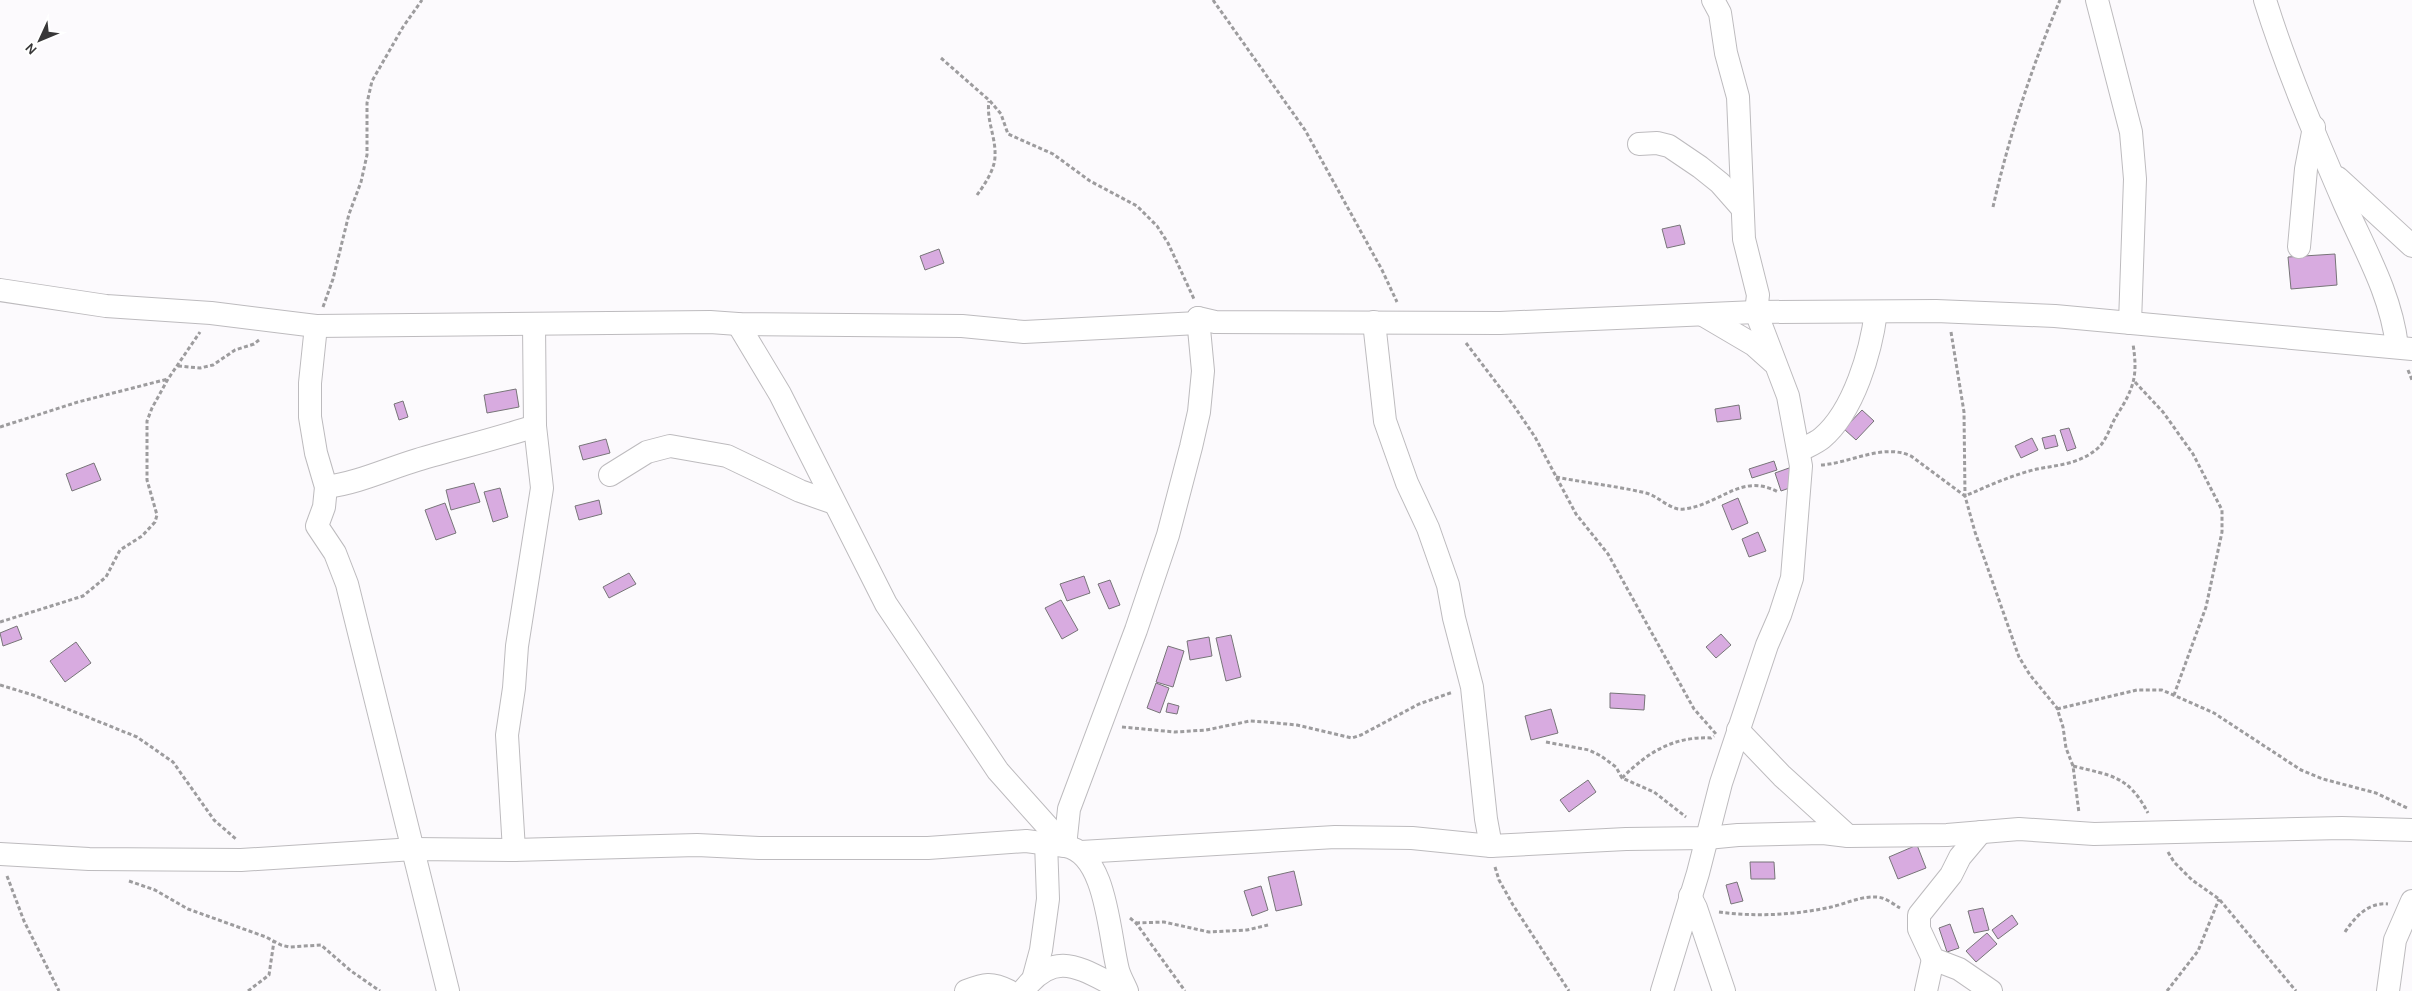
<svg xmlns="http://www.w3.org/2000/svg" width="2412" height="991" font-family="Karla,sans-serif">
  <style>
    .building { fill: #d8abe0; stroke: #777578 }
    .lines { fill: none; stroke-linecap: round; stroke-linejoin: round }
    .minor-casing { stroke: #bdbbbe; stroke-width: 24 }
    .path { stroke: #9d9c9e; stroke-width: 3; stroke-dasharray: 4 2.5; stroke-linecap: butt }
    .minor { stroke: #fff; stroke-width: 22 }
  </style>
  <rect width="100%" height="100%" fill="#fcfafd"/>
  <g class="building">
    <path d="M1680 225 1685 244 1667 248 1662 229Z"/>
    <path d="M939 249 944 263 925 270 920 256Z"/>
    <path d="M2335 254 2337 285 2291 289 2288 257Z"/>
    <path d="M516 389 519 407 487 413 484 395Z"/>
    <path d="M403 401 408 417 399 420 394 404Z"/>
    <path d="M1739 405 1741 419 1717 422 1715 409Z"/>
    <path d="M1862 410 1874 421 1856 440 1844 429Z"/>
    <path d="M2069 428 2076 448 2067 451 2060 430Z"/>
    <path d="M2055 435 2058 446 2045 449 2042 438Z"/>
    <path d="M2032 438 2038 450 2021 458 2015 446Z"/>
    <path d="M606 439 610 453 583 460 579 446Z"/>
    <path d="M1774 461 1777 470 1752 478 1749 469Z"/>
    <path d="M94 463 101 480 72 491 66 474Z"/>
    <path d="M1789 468 1795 486 1781 491 1775 473Z"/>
    <path d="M474 483 480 502 451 510 446 490Z"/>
    <path d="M500 488 508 517 493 522 484 492Z"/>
    <path d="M1738 498 1748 523 1732 530 1722 505Z"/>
    <path d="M599 500 602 514 579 520 575 506Z"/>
    <path d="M445 503 456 533 436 540 425 510Z"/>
    <path d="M1758 532 1766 551 1749 557 1742 539Z"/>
    <path d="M629 573 636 584 609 598 603 587Z"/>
    <path d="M1084 576 1090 593 1067 601 1060 584Z"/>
    <path d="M1110 580 1120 605 1109 609 1098 584Z"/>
    <path d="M1061 600 1078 630 1062 639 1045 608Z"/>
    <path d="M17 626 22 639 3 646 0 633Z"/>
    <path d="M1721 634 1731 645 1716 658 1706 647Z"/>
    <path d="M1231 635 1241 677 1226 681 1216 638Z"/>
    <path d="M1209 637 1212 656 1190 660 1187 641Z"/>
    <path d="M76 642 91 663 65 682 50 661Z"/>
    <path d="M1168 646 1184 651 1173 687 1156 682Z"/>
    <path d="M1156 683 1169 688 1160 713 1147 708Z"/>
    <path d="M1610 693 1645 695 1644 710 1610 708Z"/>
    <path d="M1168 703 1179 706 1177 714 1166 712Z"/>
    <path d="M1551 709 1558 733 1531 740 1525 716Z"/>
    <path d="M1588 780 1596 792 1569 812 1560 800Z"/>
    <path d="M1917 845 1926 868 1898 879 1889 857Z"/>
    <path d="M1750 862H1774L1775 879H1751Z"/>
    <path d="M1294 871 1302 905 1276 911 1268 877Z"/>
    <path d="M1737 882 1743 901 1731 904 1726 885Z"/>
    <path d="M1261 886 1268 910 1252 916 1244 891Z"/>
    <path d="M1983 908 1989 930 1974 933 1968 911Z"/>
    <path d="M2012 915 2018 924 1998 939 1992 930Z"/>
    <path d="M1950 924 1959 948 1947 952 1939 928Z"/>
    <path d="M1987 933 1997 944 1976 962 1966 951Z"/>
  </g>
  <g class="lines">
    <defs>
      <g id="minor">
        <path d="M2097 0 2131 132 2135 179 2130 323"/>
        <path d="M2265 0C2286 68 2317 140 2345 205 2366 252 2391 295 2397 346"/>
        <path d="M1639 144 1657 143 1669 146 1700 167 1720 183 1742 208"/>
        <path d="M2338 178 2412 246"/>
        <path d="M2299 247 2306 169 2314 127"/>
        <path d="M0 290 106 306 211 313 316 326 710 322 738 324 962 326 1024 332 1198 323V318L1215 322 1500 323 1756 312 1936 311 2055 316 2412 349"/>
        <path d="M1703 315 1754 345 1773 362"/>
        <path d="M1374 322 1385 421 1407 483 1428 528 1448 585 1454 618 1472 687 1486 819 1491 846"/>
        <path d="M738 324 780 394 886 604 998 771 1065 846C1107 853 1109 936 1118 970 1120 977 1124 984 1127 991"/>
        <path d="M316 326 310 383V417L316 453 326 487 324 507 317 526 335 553 347 584 448 991"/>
        <path d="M1799 451C1806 447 1816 443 1822 438 1854 411 1871 351 1876 312"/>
        <path d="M610 475 647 452 670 446 727 456 800 491 834 503"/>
        <path d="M326 487C358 483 387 469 417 460 457 448 496 439 535 426"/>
        <path d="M1738 730 1782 776 1848 836"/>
        <path d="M1981 832 1960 857 1951 875 1919 915V929L1933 959 1959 969 1991 991"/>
        <path d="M514 850 507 735 514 688 517 646 542 488 535 426 534 324"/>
        <path d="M1081 852 1335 837 1412 838 1491 846 1626 839 1707 838 1738 835 1823 833 1848 836 1947 835 2019 829 2094 834 2342 828 2412 830"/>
        <path d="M0 854 89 859 241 860 414 849 514 850 697 845 759 848H928L1026 841 1065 846 1069 809 1136 630 1168 535 1191 447 1199 412 1203 371 1198 318"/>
        <path d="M1690 896 1696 908 1724 991"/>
        <path d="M1034 976 1041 950 1048 899 1046 842"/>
        <path d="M966 991C985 984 991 982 1009 991"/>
        <path d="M1023 991C1057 945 1084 972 1126 991"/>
        <path d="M1662 991 1698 873 1721 783 1767 645 1780 615 1792 578 1801 466 1788 396 1756 312 1758 295 1744 239 1738 97 1726 53 1720 13 1713 0"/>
        <path d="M1926 991 1933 959"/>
        <path d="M2388 991 2395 940 2412 901"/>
      </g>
    </defs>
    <use href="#minor" class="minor-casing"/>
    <g class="path">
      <path d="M1213 0 1305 130 1382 270 1397 302"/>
      <path d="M941 58 990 101 1001 114 1008 134 1053 154 1090 181 1137 206 1157 226 1168 243 1194 299"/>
      <path d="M977 195C985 184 995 169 995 156 996 137 986 120 989 101"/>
      <path d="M1993 207C2009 136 2032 66 2060 0"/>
      <path d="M323 307 333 279 349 214 361 182 367 155V103L372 81 403 27 422 0"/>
      <path d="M1951 332 1964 412 1965 496 1975 532 2019 657 2030 675 2057 708 2063 727 2066 748 2073 766 2079 813"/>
      <path d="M1466 343 1514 406 1535 437 1576 514 1608 554 1694 709 1716 734"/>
      <path d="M178 366 200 368 213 365 235 350 254 344 259 340"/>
      <path d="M2408 370 2412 380"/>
      <path d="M2135 382 2163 412 2193 454 2222 510V532L2206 607 2174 695"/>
      <path d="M0 427 78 402 168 379"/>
      <path d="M1821 465C1851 463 1883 443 1911 456L1965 496C1988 486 2012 475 2037 469 2058 465 2080 464 2098 448 2107 440 2110 426 2117 415 2134 388 2138 376 2133 344"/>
      <path d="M1556 477C1586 483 1617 486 1646 493 1659 496 1670 511 1684 509 1720 505 1741 472 1778 492"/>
      <path d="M0 622 83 596 106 577 120 550 142 536 155 522 157 515 147 480V421L152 408 168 379 200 332"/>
      <path d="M0 685 33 695 137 737 173 762 214 820 236 839"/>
      <path d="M2057 709 2137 690H2162L2214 713 2301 770 2323 779 2376 793 2407 808"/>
      <path d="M1122 727 1175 732 1206 730 1250 721 1266 722 1297 725 1352 738 1361 735 1419 704 1453 692"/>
      <path d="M1546 742 1589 750 1601 756 1616 767 1622 778 1654 792 1686 817"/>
      <path d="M2073 766C2112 776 2128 775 2148 813"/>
      <path d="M1622 778C1648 752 1674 736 1711 738L1714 736"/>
      <path d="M2168 852 2174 862 2192 880 2219 899 2296 991"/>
      <path d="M1495 867 1499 880 1513 905 1569 991"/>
      <path d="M7 876 24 921 59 991"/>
      <path d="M129 881 155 890 188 909 266 937 281 945 289 947 321 945 351 971 380 991"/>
      <path d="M1719 912C1755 917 1795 915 1831 907 1845 904 1861 896 1876 897 1885 897 1893 904 1900 908"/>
      <path d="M1130 918 1136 923 1185 991"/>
      <path d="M1136 923 1164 922 1209 932 1247 930 1268 925"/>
      <path d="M2345 932C2355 917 2368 902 2388 904"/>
      <path d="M248 991 269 975 274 941"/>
      <path d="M2167 991 2198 951 2219 899"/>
    </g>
    <use href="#minor" class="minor"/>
  </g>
  <g transform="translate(40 40) rotate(226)" stroke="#ffffff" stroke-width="4" paint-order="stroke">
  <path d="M0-4L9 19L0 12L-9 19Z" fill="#383738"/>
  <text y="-8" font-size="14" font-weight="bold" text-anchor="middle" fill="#383738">N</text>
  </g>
</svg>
